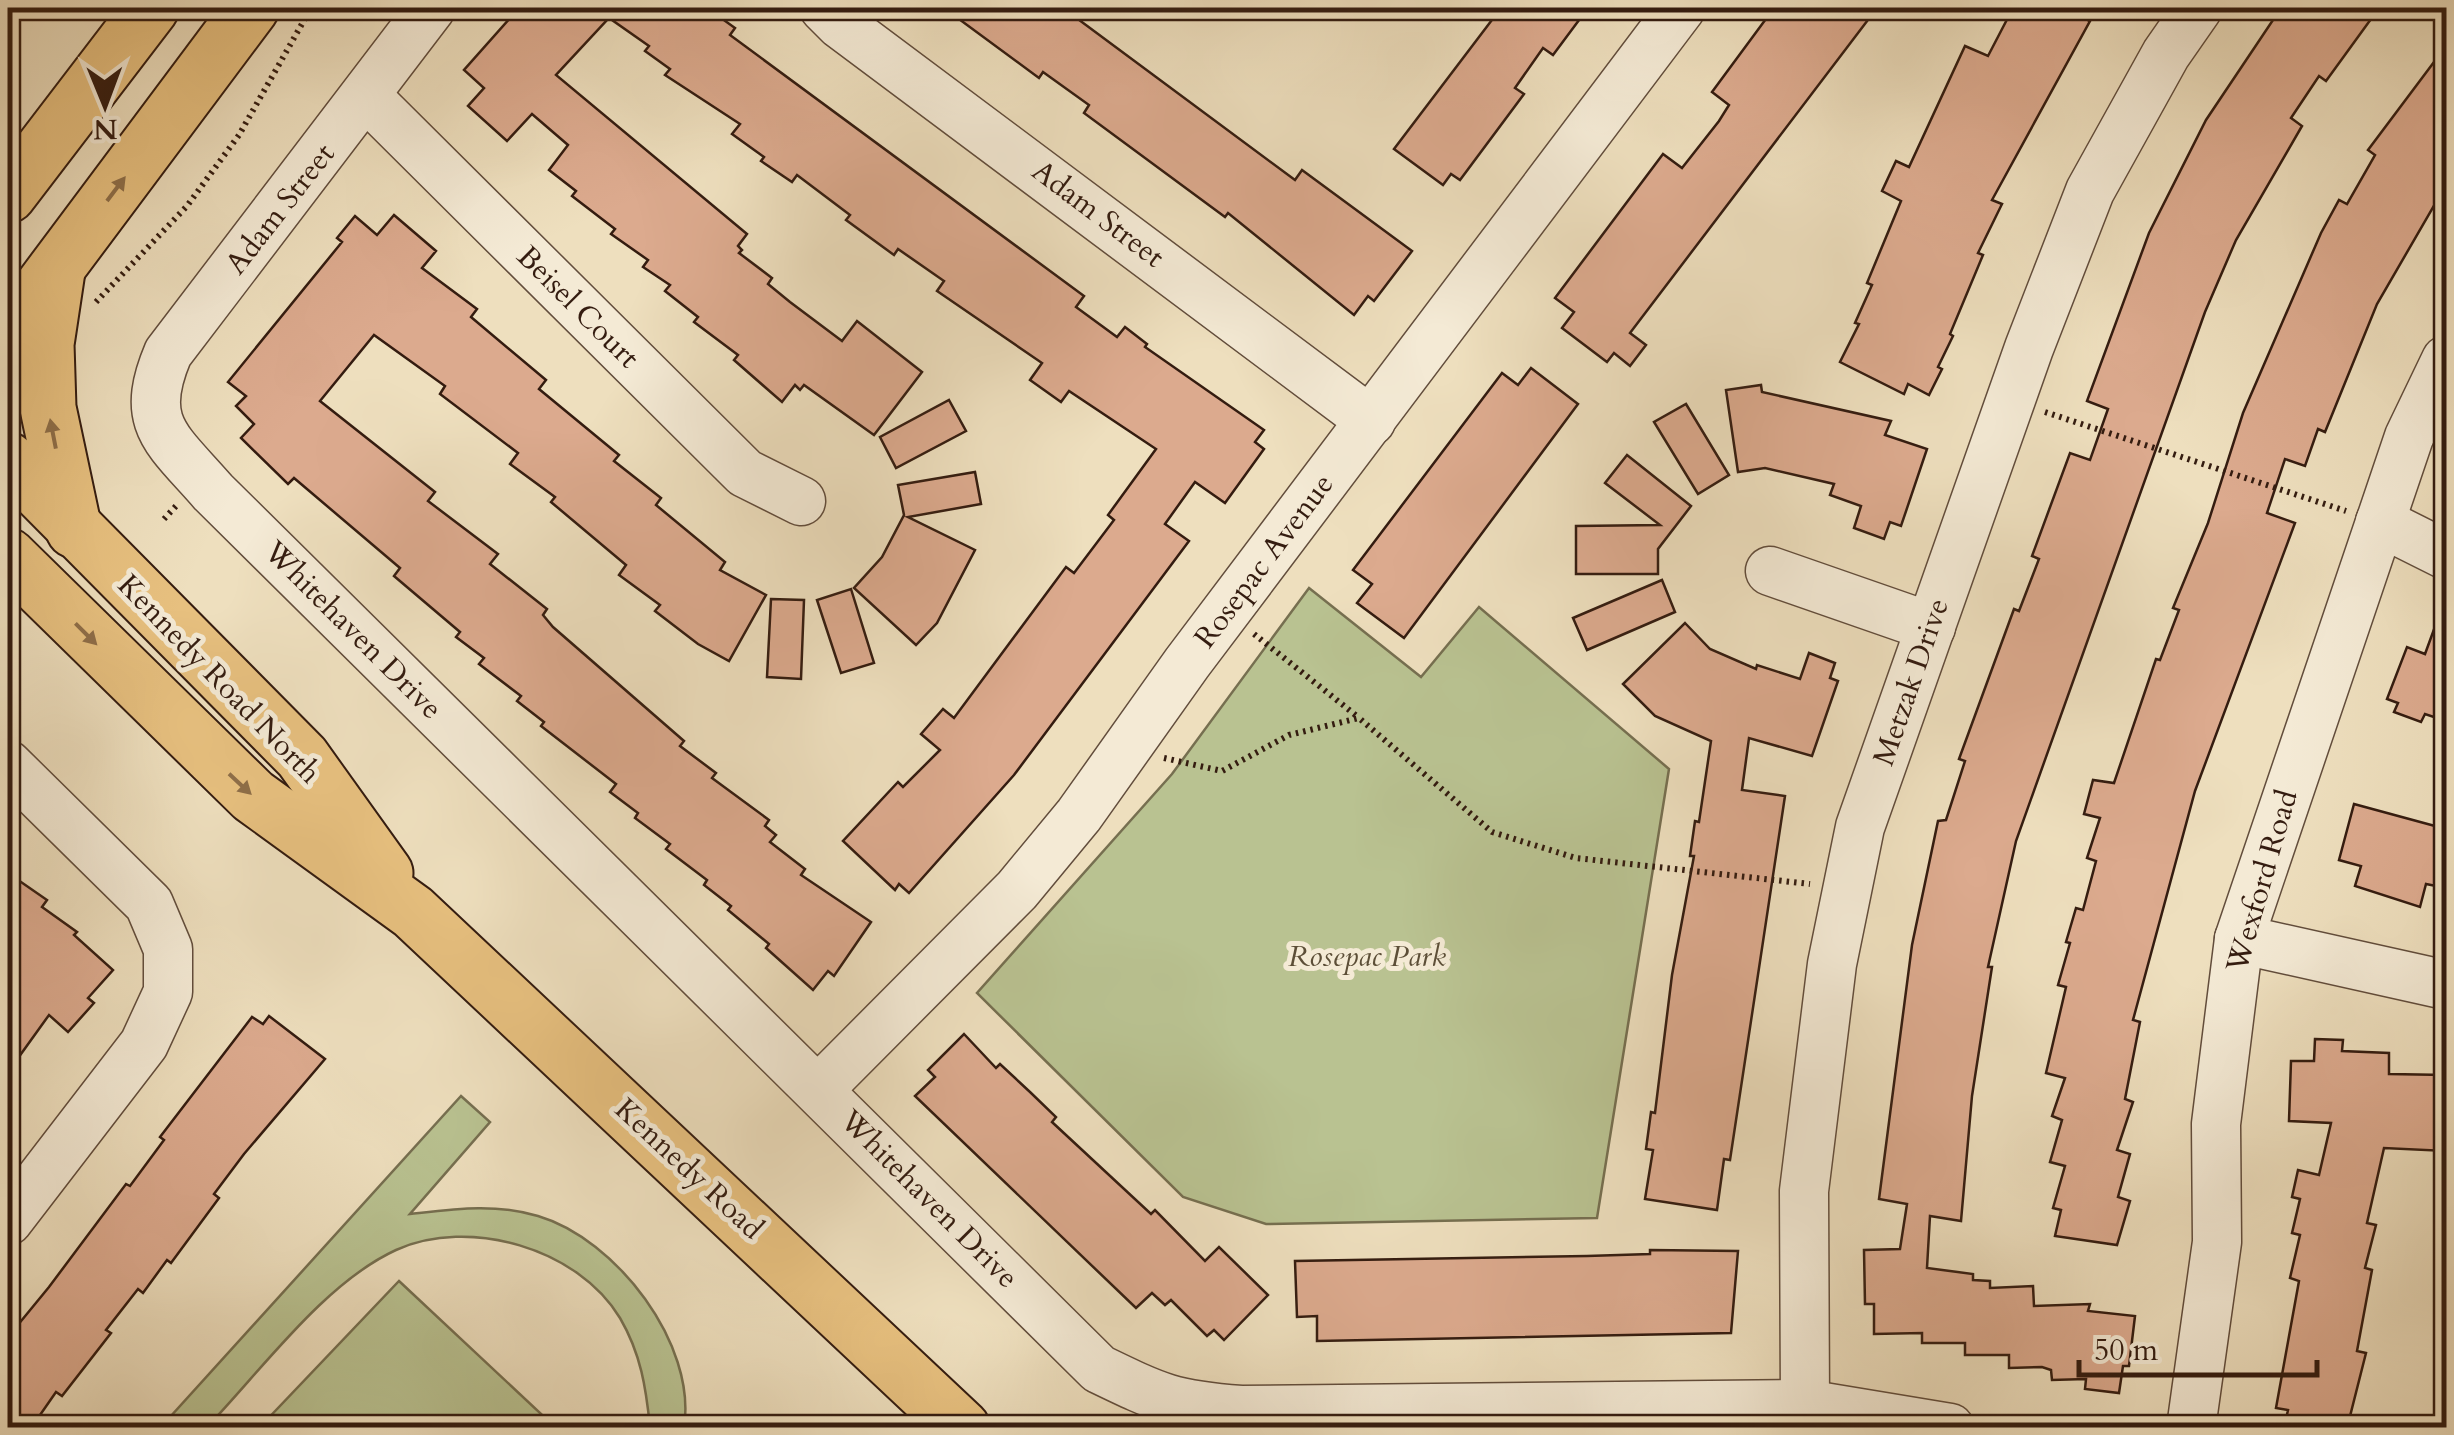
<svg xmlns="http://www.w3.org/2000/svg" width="2454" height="1435" font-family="Cardo,serif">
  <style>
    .green { fill: #b9c291; stroke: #766f50; stroke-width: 2.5 }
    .building { fill: #dcaa8e; stroke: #341c10; stroke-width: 2.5 }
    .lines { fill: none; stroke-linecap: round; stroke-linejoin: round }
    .minor-casing { stroke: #624d3c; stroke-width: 51 }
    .major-casing { stroke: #341c10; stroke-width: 59 }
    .path { stroke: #341c10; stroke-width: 6; stroke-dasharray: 2.5 5; stroke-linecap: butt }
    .minor { stroke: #f4ead5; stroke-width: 48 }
    .major { stroke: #e7c07f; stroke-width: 55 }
    .oneway { fill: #8e6e48 }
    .labels { text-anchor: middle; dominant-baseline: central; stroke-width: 10; stroke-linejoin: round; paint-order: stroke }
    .street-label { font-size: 30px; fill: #341c10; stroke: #f4ead5 }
    .park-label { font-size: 30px; font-style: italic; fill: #5c4e37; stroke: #f4ead5 }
  </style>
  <rect width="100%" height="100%" fill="#eedfbe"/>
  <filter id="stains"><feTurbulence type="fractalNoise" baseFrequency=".002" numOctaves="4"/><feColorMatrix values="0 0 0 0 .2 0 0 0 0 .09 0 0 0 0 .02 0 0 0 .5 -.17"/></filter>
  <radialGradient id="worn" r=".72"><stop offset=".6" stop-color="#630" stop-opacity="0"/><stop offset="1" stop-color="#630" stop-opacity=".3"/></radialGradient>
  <g class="green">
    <path d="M1309 588 1421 677 1479 607 1669 769 1597 1218 1266 1224 1183 1197 977 993 1172 774Z"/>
    <path d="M461 1096 490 1122 410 1214C454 1209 494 1203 538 1216 616 1239 697 1344 684 1427H650C646 1388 641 1354 620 1318 578 1248 469 1217 396 1250 324 1283 261 1371 207 1427H161Z"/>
    <path d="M399 1281 555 1427H260Z"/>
  </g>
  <g class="building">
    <path d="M519 8H707L735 28 730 35 1084 296 1076 307 1117 337 1125 327 1147 344 1145 347 1264 430 1255 442 1264 449 1225 503 1195 482 1165 524 1189 541 1014 775 909 893 899 884 895 890 843 841 898 782 903 787 940 750 921 734 943 709 954 718 1066 567 1074 573 1114 520 1108 515 1156 449 1069 391 1061 402 1030 380 1042 363 937 291 944 281 898 249 894 255 846 220 850 215 797 175 792 182 761 161 764 157 732 134 740 124 665 75 670 69 645 51 649 46 609 18 556 75 747 234 738 246 742 250 739 253 772 278 768 284 790 302 842 341 857 321 922 372 874 435 804 385 800 390 795 385 782 402 734 360 738 355 694 322 698 317 665 291 670 285 643 267 648 260 611 234 615 229 572 196 576 191 549 170 568 145 532 114 507 141 468 106 484 88 464 70Z"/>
    <path d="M944 8H1063L1295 180 1302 170 1412 251 1374 301 1368 296 1354 315 1228 213 1225 217 1084 113 1089 105 1043 72 1039 78Z"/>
    <path d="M1501 8H1588L1553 55 1543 48 1515 88 1524 94 1460 180 1451 174 1443 185 1394 149Z"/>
    <path d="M1774 8H1877L1630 333 1646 345 1630 366 1614 353 1607 362 1562 328 1574 312 1555 298 1663 154 1682 168 1719 121 1729 105 1712 92Z"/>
    <path d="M2013 8H2062L2090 21 1992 200 2002 204 1978 253 1983 255 1950 334 1953 336 1938 367 1942 369 1929 395 1908 384 1904 394 1840 362 1859 324 1855 323 1872 285 1867 283 1901 201 1882 191 1896 161 1909 167 1965 46 1988 56Z"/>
    <path d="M2281 8H2379L2326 81 2319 76 2291 118 2302 126 2236 240 2205 312 2016 841 1988 967H1992L1972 1096 1961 1221 1930 1216 1927 1268 1973 1274V1280L1990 1281V1288L2033 1286 2034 1306 2090 1304 2088 1311 2135 1316 2129 1366H2123L2119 1393 2085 1389 2086 1379 2052 1380 2051 1370 2042 1367 2009 1368V1355H1965V1343H1922V1333L1874 1334V1304H1865L1864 1250 1900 1249 1907 1204 1879 1199 1912 945 1938 821 1946 820 1965 761 1959 759 2014 609 2019 611 2039 559 2032 556 2070 453 2090 460 2108 409 2087 401 2149 233 2206 120Z"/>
    <path d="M2446 46V185L2377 304 2325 432 2318 429 2305 466 2285 459 2267 513 2295 523 2195 791 2133 1020 2140 1022 2125 1099 2133 1102 2117 1150 2130 1154 2118 1197 2130 1201 2117 1245 2055 1236 2061 1210 2053 1208 2065 1166 2050 1162 2062 1120 2052 1116 2065 1078 2046 1073 2066 987 2058 985 2070 943 2066 942 2076 908 2083 910 2096 861 2087 858 2100 818 2084 814 2093 780 2114 783 2156 659 2160 660 2179 610 2173 608 2208 523 2243 413 2321 233 2339 200 2347 204 2375 155 2368 150Z"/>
    <path d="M394 215 436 251 422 268 477 309 471 317 546 380 539 389 619 455 614 461 661 498 656 505 725 562 720 570 766 595 729 661 698 644 655 611 660 605 619 575 626 565 551 502 555 497 510 464 518 453 440 394 445 386 374 335 320 401 435 492 428 501 498 554 490 564 547 609 543 615 553 627 684 741 680 746 716 773 712 778 769 820 765 826 776 835 770 842 805 869 801 875 871 922 834 976 828 971 813 990 766 948 769 944 728 910 731 906 704 885 707 880 666 849 670 844 635 818 638 813 610 792 616 784 541 726 544 722 517 701 521 696 479 664 484 658 456 637 460 632 394 576 400 568 294 478 288 484 241 438 254 424 236 406 246 396 228 382 342 242 337 238 355 216 377 235Z"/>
    <path d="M1531 368 1578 404 1404 638 1357 603 1372 584 1353 570 1502 373 1518 385Z"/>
    <path d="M1761 385 1762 392 1891 421 1885 435 1927 449 1901 526 1890 522 1884 539 1854 528 1861 506 1830 495 1834 484 1765 468 1738 472 1726 390Z"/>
    <path d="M949 400 966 431 896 468 880 437Z"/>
    <path d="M1686 404 1729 475 1698 494 1654 422Z"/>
    <path d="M1627 455 1691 506 1658 549V574H1576V526L1660 525 1605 483Z"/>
    <path d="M975 472 981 504 908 517 975 550 937 623 916 645 854 588 882 557 904 515 898 485Z"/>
    <path d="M1662 580 1675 612 1587 650 1573 618Z"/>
    <path d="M851 589 874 663 841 673 817 600Z"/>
    <path d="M771 599 804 600 801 679 767 677Z"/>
    <path d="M2444 602 2446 721 2425 714 2421 722 2394 712 2398 703 2387 699 2407 647 2425 654Z"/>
    <path d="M1685 623 1710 649 1756 669 1757 665 1800 679 1809 653 1835 663 1830 678 1838 681 1812 756 1749 738 1742 790 1785 796 1730 1160 1724 1159 1717 1210 1645 1199 1653 1150 1646 1149 1651 1112 1655 1113 1672 975 1694 856H1690L1695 821 1699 822 1711 741 1655 716 1623 684Z"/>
    <path d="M2354 804 2446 829V888L2426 884 2420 907 2355 886 2361 866 2339 860Z"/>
    <path d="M8 873 47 900 42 907 77 932 74 935 113 970 88 998 94 1003 68 1032 49 1015 8 1072Z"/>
    <path d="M269 1016 325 1059 244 1154 214 1194 219 1198 171 1263 167 1260 143 1293 138 1289 106 1330 111 1333 62 1396 56 1392 31 1428H8V1318L17 1326 49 1287 126 1184 130 1186 164 1140 160 1137 252 1017 263 1024Z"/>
    <path d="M964 1034 996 1068 1000 1064 1030 1092 1056 1117 1052 1122 1151 1214 1155 1210 1205 1261 1219 1247 1268 1295 1224 1340 1214 1330 1207 1336 1171 1300 1165 1305 1152 1293 1136 1308 915 1096 935 1077 928 1070Z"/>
    <path d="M2315 1039 2343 1040 2342 1051 2389 1053V1074L2446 1075V1151L2384 1148 2367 1223 2376 1225 2365 1268 2372 1270 2357 1351 2366 1353 2347 1428 2286 1419 2288 1410 2276 1408 2299 1281 2290 1278 2300 1235 2292 1233 2300 1199 2292 1197 2298 1170 2319 1175 2331 1123 2289 1121 2291 1061H2314Z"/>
    <path d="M1650 1250 1738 1251 1731 1333 1317 1341V1316L1297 1317 1295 1261 1587 1256 1650 1254Z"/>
  </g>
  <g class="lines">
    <defs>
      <g id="minor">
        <path d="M431 8 168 353C138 424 167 439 213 492L1099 1369C1159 1398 1173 1405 1241 1410L1805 1404 1950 1428"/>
        <path d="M824 8 840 24 1371 421"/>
        <path d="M367 97 745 473 801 501"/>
        <path d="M2380 522 2446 555"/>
        <path d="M1770 571 1931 627"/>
        <path d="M8 765 149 904 168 949V992L144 1044 8 1221"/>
        <path d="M2239 939 2446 985"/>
        <path d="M819 1089 1017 890 1079 815 1187 663 1681 8"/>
        <path d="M1805 1404 1804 1191 1832 964 1860 827 2029 348 2090 191 2166 54 2198 8"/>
        <path d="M2191 1428 2217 1242 2216 1124 2239 939 2409 437 2446 360"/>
      </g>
      <g id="major">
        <path d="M8 195 151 8"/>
        <path d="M57 271 46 344 48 408 74 530"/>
        <path d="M8 333 251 8"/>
        <path d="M8 460 302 757 385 873"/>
        <path d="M8 556 253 796 413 912 962 1428"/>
      </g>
    </defs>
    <use href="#minor" class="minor-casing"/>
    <use href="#major" class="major-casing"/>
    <g class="path">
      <path d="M96 302 187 206 239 135 311 8"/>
      <path d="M2045 412 2346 511"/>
      <path d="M164 519 176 506"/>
      <path d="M1254 634 1358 717"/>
      <path d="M1164 758 1222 771 1289 735 1359 718 1492 832 1576 858 1810 884"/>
    </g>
    <use href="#minor" class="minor"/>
    <use href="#major" class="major"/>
  </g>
  <defs><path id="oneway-solid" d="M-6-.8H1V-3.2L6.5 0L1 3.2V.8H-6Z" transform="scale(2.5)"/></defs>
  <g class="oneway">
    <use href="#oneway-solid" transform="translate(116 189) rotate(-53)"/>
    <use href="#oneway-solid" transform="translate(53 434) rotate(-101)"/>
    <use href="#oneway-solid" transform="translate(86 634) rotate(45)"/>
    <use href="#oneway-solid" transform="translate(240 784) rotate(43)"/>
  </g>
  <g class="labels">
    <g class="street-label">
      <text transform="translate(280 209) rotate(-52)">Adam Street</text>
      <text transform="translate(1098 214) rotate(37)">Adam Street</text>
      <text transform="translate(578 307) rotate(45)">Beisel Court</text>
      <text transform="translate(1264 561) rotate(-53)">Rosepac Avenue</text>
      <text transform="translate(353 630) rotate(45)">Whitehaven Drive</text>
      <text transform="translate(219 679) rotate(46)">Kennedy Road North</text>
      <text transform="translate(1911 682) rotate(-71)">Metzak Drive</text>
      <text transform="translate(2262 881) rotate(-74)">Wexford Road</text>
      <text transform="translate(689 1169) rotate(43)">Kennedy Road</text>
      <text transform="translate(929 1199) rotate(45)">Whitehaven Drive</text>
    </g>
    <g class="park-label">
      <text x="1367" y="956">Rosepac Park</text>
    </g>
  </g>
  <rect width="2454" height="1435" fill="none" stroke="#eedfbe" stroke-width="40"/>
  <rect x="10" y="10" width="2434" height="1415" fill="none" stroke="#341c10" stroke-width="5"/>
  <rect x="20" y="20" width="2414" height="1395" fill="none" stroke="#341c10" stroke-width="2.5"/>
  <g transform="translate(105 105) rotate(179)" stroke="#f4ead5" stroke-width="8" paint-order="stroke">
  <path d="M0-8L18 38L0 25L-18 38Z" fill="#341c10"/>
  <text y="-15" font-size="28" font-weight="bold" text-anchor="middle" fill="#341c10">N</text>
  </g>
  <path d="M2079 1360v15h238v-15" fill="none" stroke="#341c10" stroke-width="5"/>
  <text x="2094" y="1360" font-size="30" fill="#341c10" stroke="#f4ead5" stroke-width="8" paint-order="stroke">50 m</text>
  <rect width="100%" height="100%" filter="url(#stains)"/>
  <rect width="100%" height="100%" fill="url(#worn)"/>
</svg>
